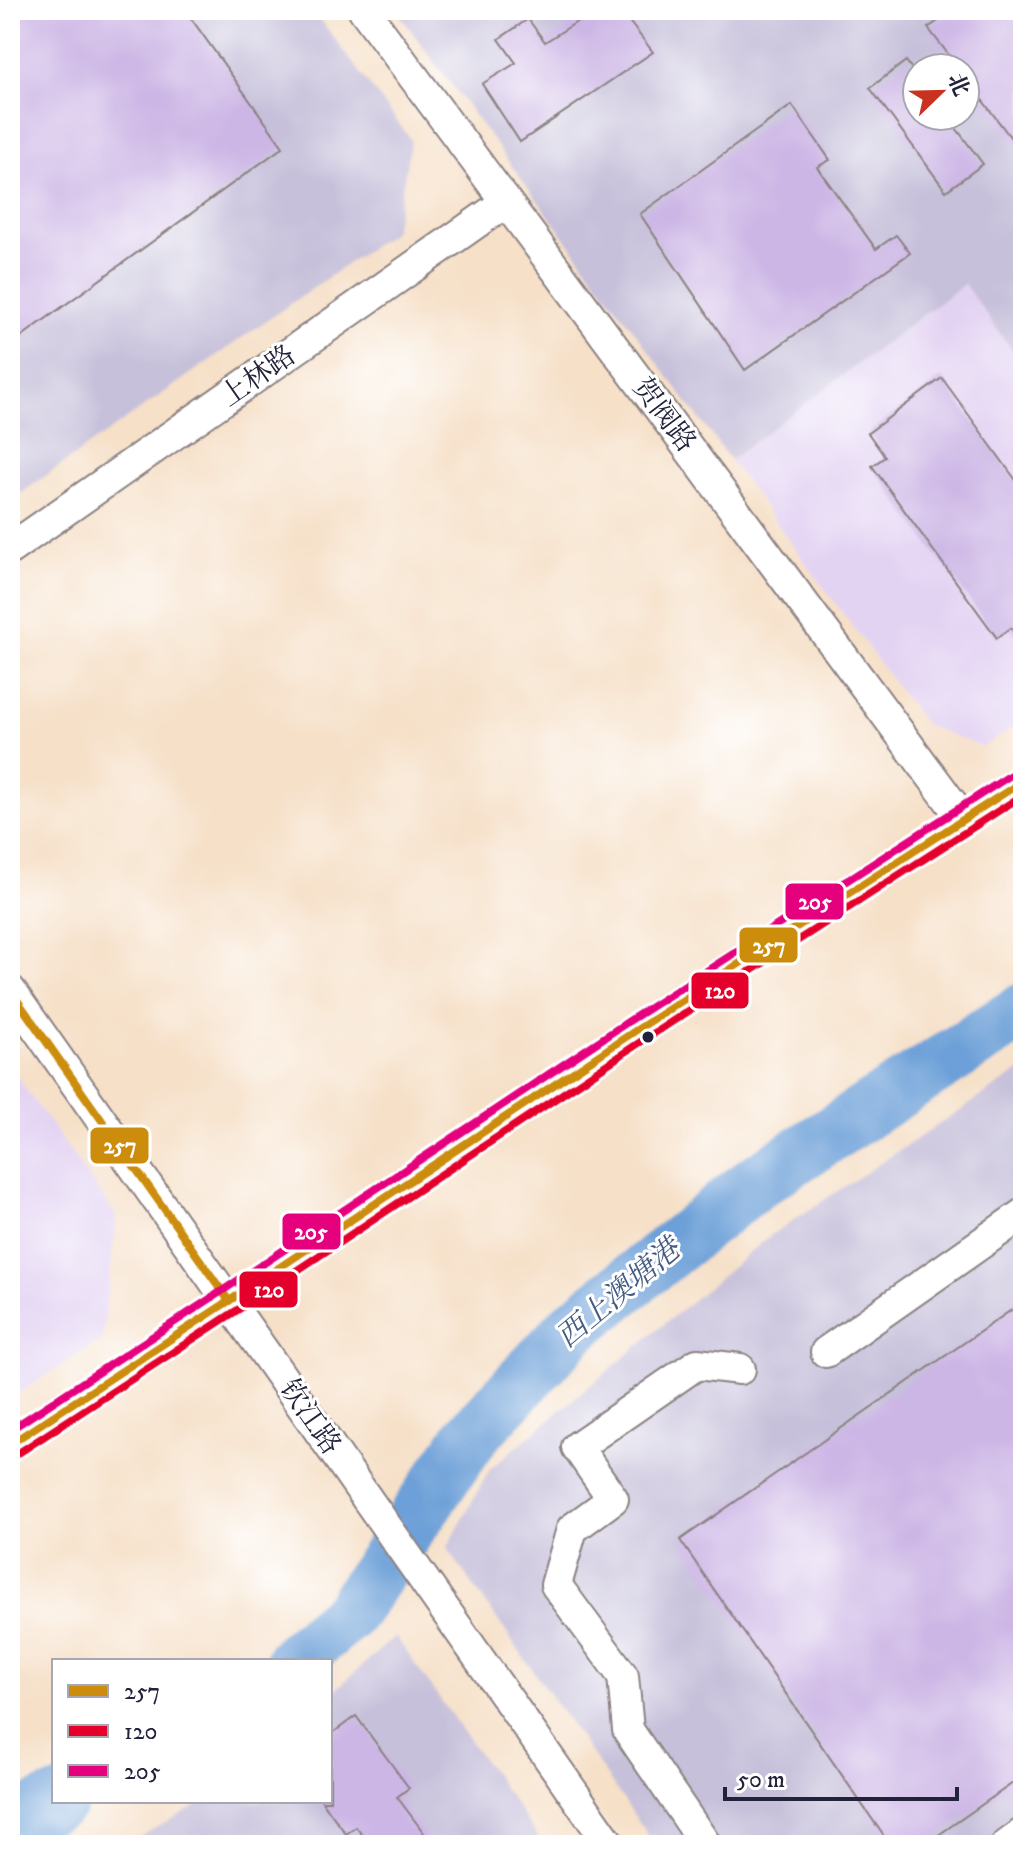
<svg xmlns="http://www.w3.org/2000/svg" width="1033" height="1855" font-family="'IM FELL DW Pica','Noto Serif SC',serif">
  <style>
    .built { fill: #e3d3f3 }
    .industrial { fill: #c6c0da; fill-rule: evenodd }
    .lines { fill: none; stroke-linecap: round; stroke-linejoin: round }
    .river { stroke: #6da0d8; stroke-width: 56 }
    .building { fill: #ccb6e5 }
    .minor-casing { stroke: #8c8182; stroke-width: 34 }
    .minor { stroke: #fff; stroke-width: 30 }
    .bus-1-casing { stroke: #fff; stroke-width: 14 }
    .bus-2-casing { stroke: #fff; stroke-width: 14 }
    .bus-3-casing { stroke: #fff; stroke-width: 14 }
    .bus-1 { stroke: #cc8c0c; stroke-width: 8 }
    .bus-2 { stroke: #e4002b; stroke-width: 8 }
    .bus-3 { stroke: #e5007d; stroke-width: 8 }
    .bus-dot { fill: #22223b; stroke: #fff; stroke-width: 3 }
    .labels { text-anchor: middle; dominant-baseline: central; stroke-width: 6; stroke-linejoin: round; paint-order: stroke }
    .street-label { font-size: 28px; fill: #22223b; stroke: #fff }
    .water-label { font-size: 30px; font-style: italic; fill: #445b82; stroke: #fff }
    .line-badge { stroke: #fff; stroke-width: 3 }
    .badge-label { font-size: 22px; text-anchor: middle; font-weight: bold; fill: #fff }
  </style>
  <rect width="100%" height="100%" fill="#fff"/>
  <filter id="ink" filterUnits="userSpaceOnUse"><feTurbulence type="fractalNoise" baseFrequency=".0125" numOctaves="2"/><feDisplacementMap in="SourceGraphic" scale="16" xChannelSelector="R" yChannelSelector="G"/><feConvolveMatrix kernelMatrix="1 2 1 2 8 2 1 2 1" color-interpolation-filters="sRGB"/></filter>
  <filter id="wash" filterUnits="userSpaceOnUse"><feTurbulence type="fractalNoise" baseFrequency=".006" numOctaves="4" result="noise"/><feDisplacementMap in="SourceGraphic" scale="32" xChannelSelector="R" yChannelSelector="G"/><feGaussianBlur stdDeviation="1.8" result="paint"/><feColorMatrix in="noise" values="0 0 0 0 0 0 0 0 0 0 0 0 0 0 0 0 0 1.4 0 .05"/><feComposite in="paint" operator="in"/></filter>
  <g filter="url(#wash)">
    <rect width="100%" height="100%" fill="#f6e0c8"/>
    <g class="built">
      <path d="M964 284 1023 365V720L983 747 925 725 730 460Z"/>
      <path d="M10 1067 117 1217 102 1339 10 1399Z"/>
    </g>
    <g class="industrial">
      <path d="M10 10H313L411 140 394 231 10 501Z"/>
      <path d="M396 10H1023V365L964 284 730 460ZM917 68H965V116H917Z"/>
      <path d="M1023 1069V1845H655L447 1548 490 1469 771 1235Z"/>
      <path d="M395 1636 544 1845H125L204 1801H330V1695Z"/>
    </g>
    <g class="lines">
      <g class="river">
        <path d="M293 1661 350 1612 473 1434 574 1327 756 1182 1023 1011"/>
        <path d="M10 1821 60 1801"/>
      </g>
    </g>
    <g id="blocks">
      <g class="building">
        <path d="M10 10H185L283 147 11 344Z"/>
        <path d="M596 10H620L653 52 520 142 482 84 516 63 499 39 528 19 545 42Z"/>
        <path d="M954 10H1023V154L965 77V68H959L928 28Z"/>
        <path d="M906 61 917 76V116H947L983 164 946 191 870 88Z"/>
        <path d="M792 105 830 160 817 167 876 249 896 235 910 253 745 370 640 214Z"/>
        <path d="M942 378 1023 490V645L1011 628 997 638 872 466 885 457 868 433Z"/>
        <path d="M1023 1302V1776L924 1845H890L680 1540Z"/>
        <path d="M356 1716 409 1788 397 1797 433 1845H370L356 1827 346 1834 322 1801H330V1735Z"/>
      </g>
    </g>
  </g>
  <g filter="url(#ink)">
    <use href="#blocks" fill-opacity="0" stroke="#8c8182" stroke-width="2"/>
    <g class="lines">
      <defs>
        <g id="minor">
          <path d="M364 10 964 820"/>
          <path d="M10 549 506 202"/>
          <path d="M10 990 610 1845"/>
          <path d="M826 1352 1023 1214"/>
          <path d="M10 1444 229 1301 635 1031 1023 781"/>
          <path d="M706 1845 628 1730 623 1676 556 1585 572 1529 613 1499 577 1447 697 1364 740 1369"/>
          <path d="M1007 1845 1023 1833"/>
        </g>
      </defs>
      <use href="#minor" class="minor-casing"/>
      <use href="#minor" class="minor"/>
      <defs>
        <g id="bus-1">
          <path d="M10 990 229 1301"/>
          <path d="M10 1444 229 1301 635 1031 1023 781"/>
        </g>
        <path id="bus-2" d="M17 1454 236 1311 642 1041 1023 795"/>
        <path id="bus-3" d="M10 1430 222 1291 629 1021 1017 771"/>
      </defs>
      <use href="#bus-1" class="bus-1-casing"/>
      <use href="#bus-2" class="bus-2-casing"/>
      <use href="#bus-3" class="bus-3-casing"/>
      <use href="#bus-1" class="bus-1"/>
      <use href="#bus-2" class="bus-2"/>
      <use href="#bus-3" class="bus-3"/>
    </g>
  </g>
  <circle class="bus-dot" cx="648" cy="1037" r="7"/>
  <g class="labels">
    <g class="street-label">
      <text transform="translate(258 376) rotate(-35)">上林路</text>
      <text transform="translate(664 415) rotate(53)">贺阀路</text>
      <text transform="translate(310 1417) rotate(55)">钦江路</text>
    </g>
    <g class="water-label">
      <text transform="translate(619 1294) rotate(-40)">西上澳塘港</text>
    </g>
  </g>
  <g class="line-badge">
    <rect x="784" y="882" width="61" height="39" rx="8" fill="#e5007d"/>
    <rect x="738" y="926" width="61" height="38" rx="8" fill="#cc8c0c"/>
    <rect x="690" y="971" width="60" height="39" rx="8" fill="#e4002b"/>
    <rect x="89" y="1126" width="61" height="39" rx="8" fill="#cc8c0c"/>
    <rect x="281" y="1212" width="61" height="39" rx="8" fill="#e5007d"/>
    <rect x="238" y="1270" width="61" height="39" rx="8" fill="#e4002b"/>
  </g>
  <g class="badge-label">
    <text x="815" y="909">205</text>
    <text x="769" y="953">257</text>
    <text x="720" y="998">120</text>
    <text x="120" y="1153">257</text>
    <text x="311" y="1239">205</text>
    <text x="269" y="1297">120</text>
  </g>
  <rect width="1033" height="1855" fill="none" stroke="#fff" stroke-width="40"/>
  <rect x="52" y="1659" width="280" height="144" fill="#ffffff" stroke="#a7a7b1" stroke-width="2"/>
  <rect x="68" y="1685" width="40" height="12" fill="#cc8c0c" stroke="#a7a7b1" stroke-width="2"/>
  <text x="124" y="1699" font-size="24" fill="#22223b">257</text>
  <rect x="68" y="1725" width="40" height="12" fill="#e4002b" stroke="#a7a7b1" stroke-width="2"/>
  <text x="124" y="1739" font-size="24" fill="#22223b">120</text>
  <rect x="68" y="1765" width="40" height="12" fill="#e5007d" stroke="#a7a7b1" stroke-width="2"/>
  <text x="124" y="1779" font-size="24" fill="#22223b">205</text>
  <g transform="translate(941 92) rotate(67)"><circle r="38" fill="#ffffff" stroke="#a7a7b1" stroke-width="2"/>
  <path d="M0-6L14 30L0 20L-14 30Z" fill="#c8321e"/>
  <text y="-12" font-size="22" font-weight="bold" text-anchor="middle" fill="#22223b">北</text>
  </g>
  <path d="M725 1787v12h232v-12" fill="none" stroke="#22223b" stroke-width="4"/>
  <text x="737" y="1787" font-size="24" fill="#22223b" stroke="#ffffff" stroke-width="6" paint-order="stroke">50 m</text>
</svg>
